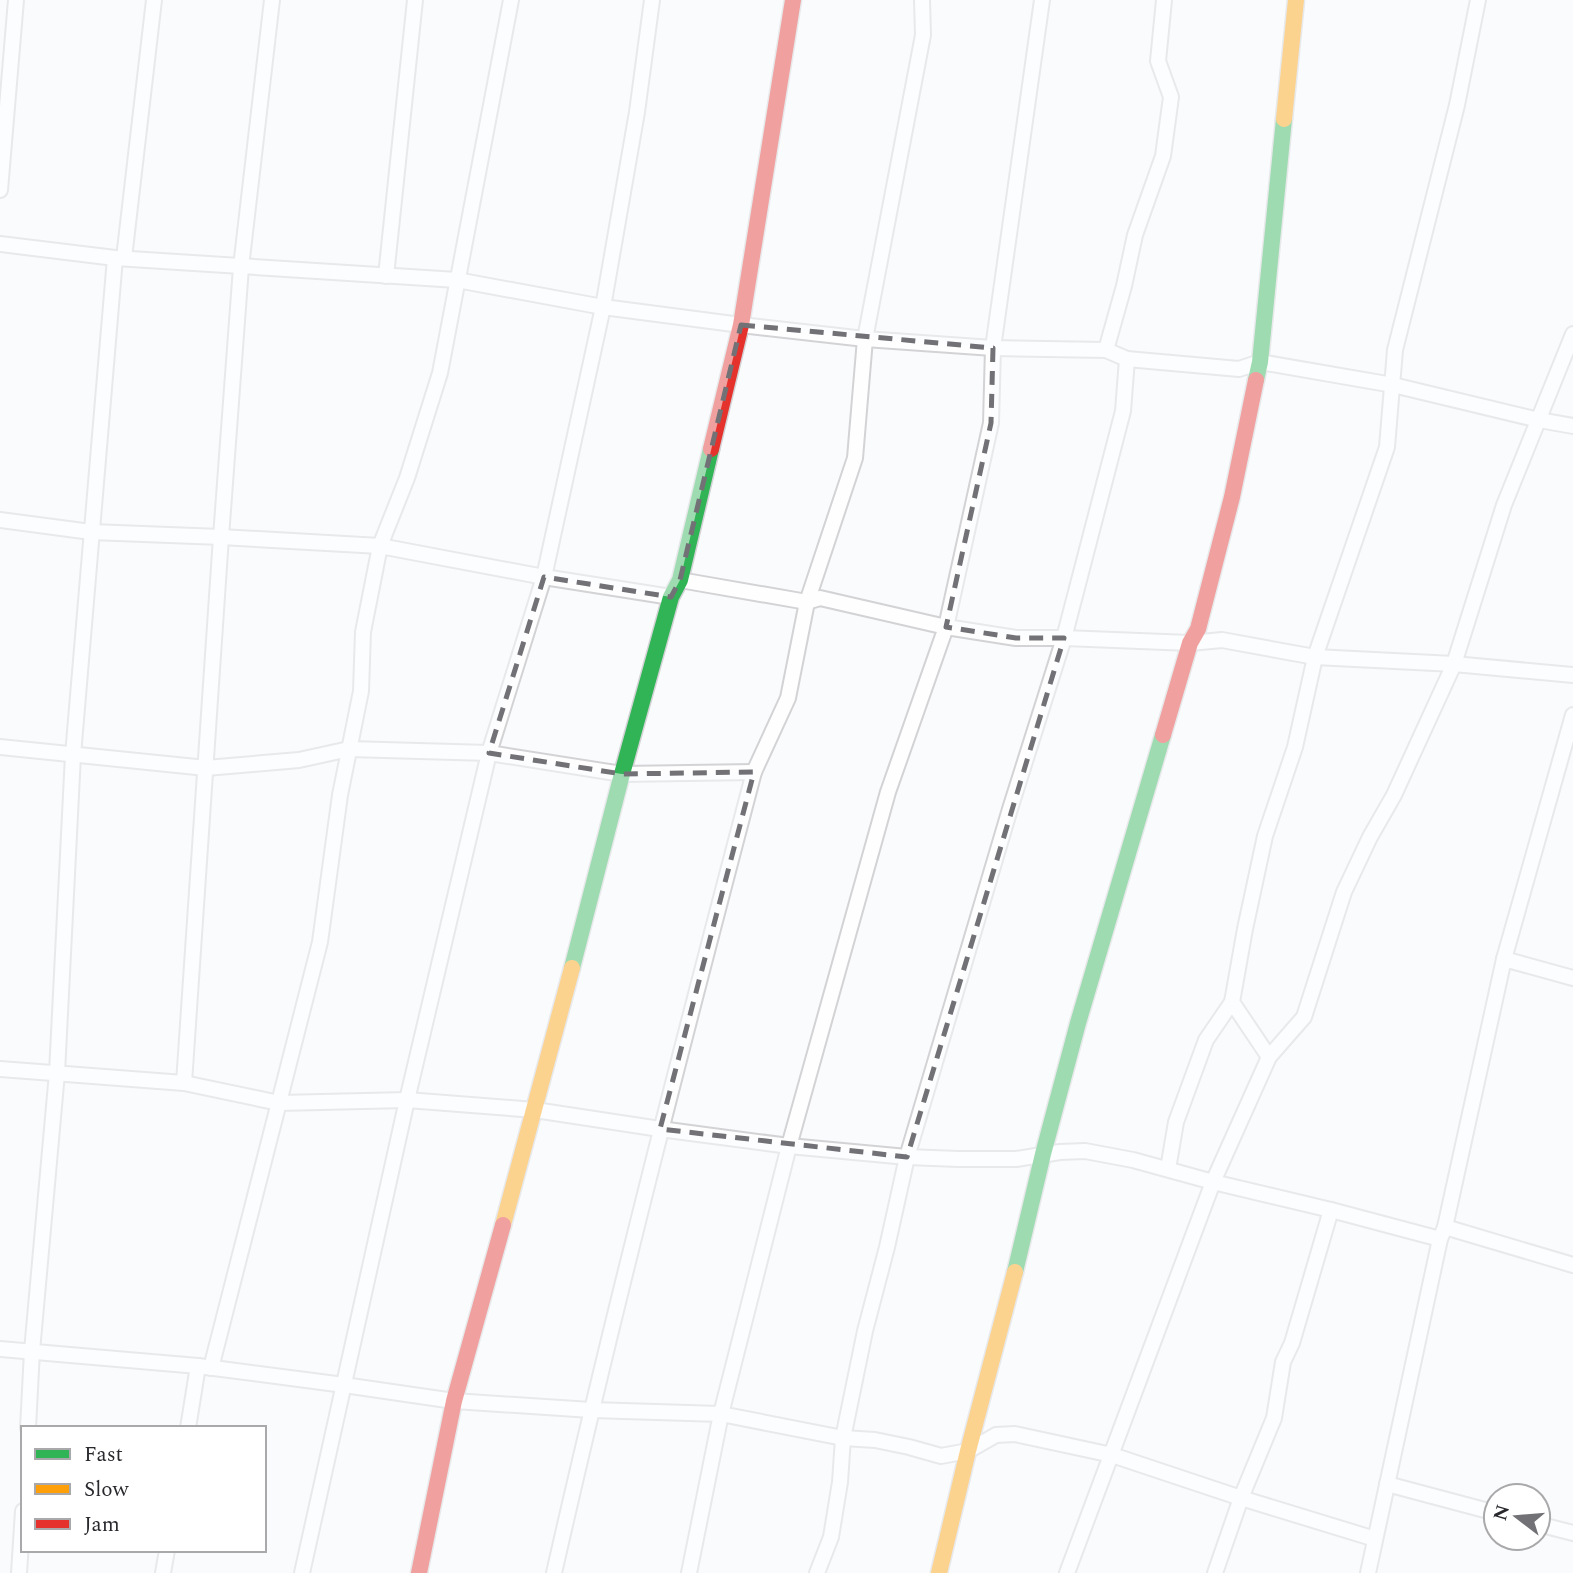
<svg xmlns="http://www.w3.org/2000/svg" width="1573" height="1573" font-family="Spectral,serif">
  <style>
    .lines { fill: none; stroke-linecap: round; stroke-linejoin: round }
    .street-casing { stroke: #d3d3d6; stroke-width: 18 }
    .fast-casing { stroke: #d3d3d6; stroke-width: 19 }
    .slow-casing { stroke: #d3d3d6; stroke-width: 19 }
    .jam-casing { stroke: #d3d3d6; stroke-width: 19 }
    .street { stroke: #fefeff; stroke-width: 14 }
    .fast { stroke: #30b455; stroke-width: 16 }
    .slow { stroke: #ff9f0a; stroke-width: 16 }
    .jam { stroke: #e5322d; stroke-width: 16 }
    .marked { fill: none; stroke: #727276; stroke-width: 5; stroke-dasharray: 14 9; stroke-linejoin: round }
  </style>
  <rect width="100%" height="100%" fill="#fafbfd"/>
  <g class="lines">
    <defs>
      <g id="street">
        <path d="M0 190 16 0"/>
        <path d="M0 244 115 258 457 280 603 307 741 325 865 339 993 348 1106 350 1127 359 1239 369 1260 362 1393 385 1539 420 1573 426"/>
        <path d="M124 258 154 0"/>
        <path d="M386 276 415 0"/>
        <path d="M1106 350 1124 286 1135 235 1163 156 1171 97 1158 61 1164 0"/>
        <path d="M0 520 91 532 221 537 380 546 544 577 671 597"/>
        <path d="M680 580 807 602 820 598 946 627 1016 638H1064L1190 643 1222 640 1315 657 1454 664 1573 675"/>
        <path d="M0 747 206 768 299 760 349 749 489 753 622 774 754 772C684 1038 615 1304 554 1573"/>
        <path d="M754 772 788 698 807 602 855 458 865 339 923 35 922 0"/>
        <path d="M1504 959 1573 978"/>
        <path d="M1269 1057 1232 1002 1245 929 1265 836 1295 747 1315 657 1387 447 1395 350 1457 105 1478 0"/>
        <path d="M0 1069 184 1083 279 1103 407 1100 535 1110 660 1129 789 1146 907 1157 958 1159H1016L1060 1152 1085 1151 1133 1160 1213 1182 1331 1210 1440 1239"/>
        <path d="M184 1083 221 537 241 267 272 0"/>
        <path d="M1168 1169 1176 1122 1206 1040 1232 1002"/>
        <path d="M1445 1227 1573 1265"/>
        <path d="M0 1349 198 1366 344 1385 454 1401 591 1410 721 1414 843 1438 875 1440 909 1447 941 1456 968 1451 996 1435 1015 1434 1112 1455 1241 1498 1375 1539"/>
        <path d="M211 1368 320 942 340 795 361 691 363 632 380 546 407 478 440 373 511 0"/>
        <path d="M28 1428 32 1351 57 1073 73 755 115 258"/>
        <path d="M188 1428 198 1366"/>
        <path d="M1387 1484 1496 1513"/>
        <path d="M1538 1524 1573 1533"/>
        <path d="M19 1573 23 1511"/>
        <path d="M163 1573 167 1550"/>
        <path d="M302 1573 407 1100 489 753 544 577 603 307 637 112 652 0"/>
        <path d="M689 1573 721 1414 789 1146 888 792 946 627 991 423 993 348 1042 0"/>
        <path d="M817 1573 831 1537 840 1482 843 1438 865 1331 887 1247 907 1157 1010 809 1064 638 1123 411 1127 359"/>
        <path d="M1067 1573 1213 1182 1269 1057 1304 1017 1344 892 1370 837 1394 795 1454 664 1504 505 1573 334"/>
        <path d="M1215 1573 1241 1498 1274 1418 1283 1362 1292 1343 1331 1210"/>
        <path d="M1368 1573 1440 1239 1445 1227 1504 959 1573 715"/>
      </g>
      <g id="fast">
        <path d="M1256 380 1260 362 1284 119"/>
        <path d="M572 968 622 774 671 597 680 580 711 449"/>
        <path d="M1015 1272 1043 1154 1078 1023 1163 735"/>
      </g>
      <g id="slow">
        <path d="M1284 119 1296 0"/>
        <path d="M503 1225 572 968"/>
        <path d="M939 1573 968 1451 1015 1272"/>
      </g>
      <g id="jam">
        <path d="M711 449 741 325 793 0"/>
        <path d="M1163 735 1190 643 1198 629 1232 497 1256 380"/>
        <path d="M419 1573 454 1401 503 1225"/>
      </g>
    </defs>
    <use href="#street" class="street-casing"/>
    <use href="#fast" class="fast-casing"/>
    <use href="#slow" class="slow-casing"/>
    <use href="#jam" class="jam-casing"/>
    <use href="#street" class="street"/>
    <use href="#fast" class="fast"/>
    <use href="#slow" class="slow"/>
    <use href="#jam" class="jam"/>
  </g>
  <path d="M0 0H1573V1573H0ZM741 325 993 348 991 423 946 627 1016 638H1064L907 1157 660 1129 754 772 622 774 489 753 544 577 671 597 680 580Z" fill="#fafbfd" fill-opacity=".55" fill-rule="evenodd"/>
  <path class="marked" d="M741 325 993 348 991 423 946 627 1016 638H1064L907 1157 660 1129 754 772 622 774 489 753 544 577 671 597 680 580Z"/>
  <rect x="21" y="1426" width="245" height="126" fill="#ffffff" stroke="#a9a9ab" stroke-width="2"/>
  <rect x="35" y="1449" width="35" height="10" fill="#30b455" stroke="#a9a9ab" stroke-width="2"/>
  <text x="84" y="1461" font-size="21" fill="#28282d">Fast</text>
  <rect x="35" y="1484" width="35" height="10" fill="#ff9f0a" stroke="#a9a9ab" stroke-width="2"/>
  <text x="84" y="1496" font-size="21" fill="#28282d">Slow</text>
  <rect x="35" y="1519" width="35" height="10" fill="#e5322d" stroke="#a9a9ab" stroke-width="2"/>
  <text x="84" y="1531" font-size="21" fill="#28282d">Jam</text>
  <g transform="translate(1517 1517) rotate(286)"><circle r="33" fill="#ffffff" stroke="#a9a9ab" stroke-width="2"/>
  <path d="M0-5L12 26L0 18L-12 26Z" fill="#727276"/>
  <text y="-10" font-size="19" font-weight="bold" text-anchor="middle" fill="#28282d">N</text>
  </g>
</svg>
